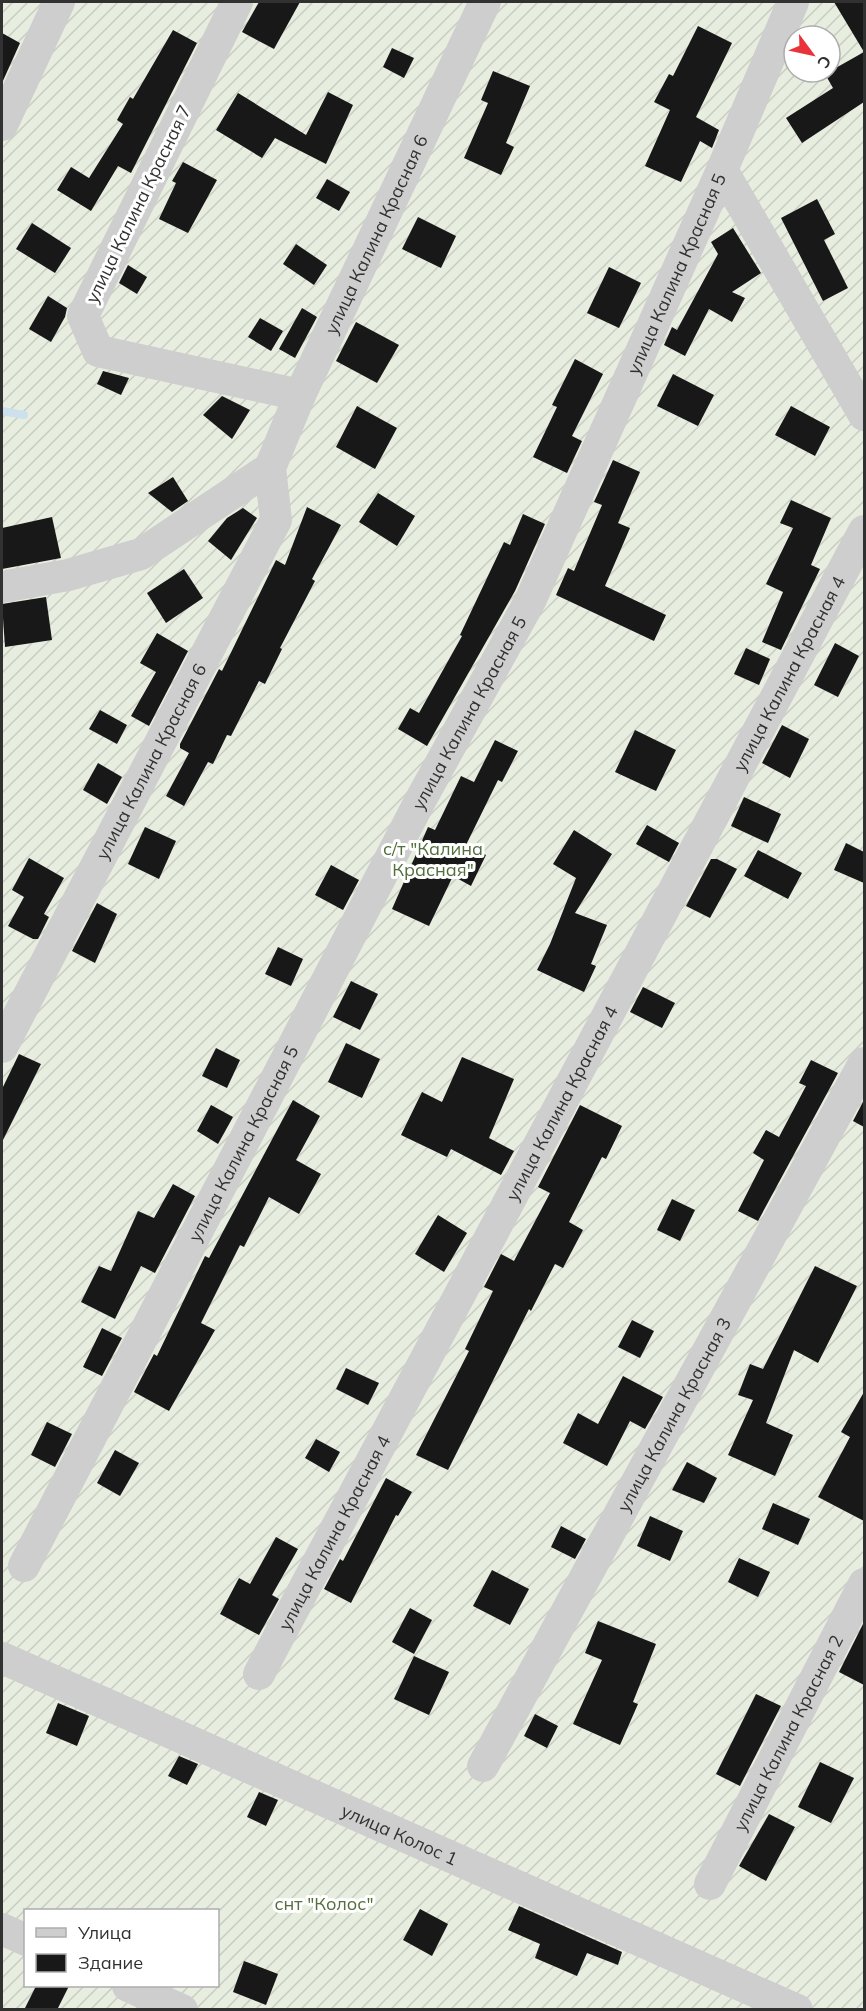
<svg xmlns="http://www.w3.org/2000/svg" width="866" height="2011" font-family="Mulish,sans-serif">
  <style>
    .garden { fill: url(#garden-furrows); fill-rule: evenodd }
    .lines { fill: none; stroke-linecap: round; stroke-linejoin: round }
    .stream { stroke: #cce0ee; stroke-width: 8 }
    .building { fill: #181818 }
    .minor { stroke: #cecece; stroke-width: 32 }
    .labels { text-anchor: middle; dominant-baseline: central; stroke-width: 6; stroke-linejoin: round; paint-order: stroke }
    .street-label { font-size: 18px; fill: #313131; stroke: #fff }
    .park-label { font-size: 18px; fill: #536f3d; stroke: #fff }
  </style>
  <defs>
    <pattern id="garden-furrows" width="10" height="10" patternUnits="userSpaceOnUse" patternTransform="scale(1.5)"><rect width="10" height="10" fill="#e7eee0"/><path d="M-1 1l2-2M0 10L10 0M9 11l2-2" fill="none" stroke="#c7cdc1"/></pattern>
  </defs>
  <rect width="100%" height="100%" fill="#fff"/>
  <path class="garden" d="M2 2H864V2009L2 2010ZM794 36H830V72H794ZM26 1910H218V1986H26Z"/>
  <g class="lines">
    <path class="stream" d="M2 411 24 415"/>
  </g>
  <g class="building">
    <path d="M259 2H300L274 49 242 32Z"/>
    <path d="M834 2H864V102L802 143 786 118 833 88 825 74 864 52Z"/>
    <path d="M698 26 732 43 696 117 719 130 712 148 700 141 681 182 645 166 670 110 654 102 669 74 673 76Z"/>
    <path d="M173 30 197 43 131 173 118 166 91 211 57 190 71 167 89 178 123 124 117 120 130 97 133 99Z"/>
    <path d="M2 33 20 43 2 83Z"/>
    <path d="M392 48 414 58 404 78 383 67Z"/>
    <path d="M493 71 530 86 506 143 514 147 501 175 464 158 488 103 481 100Z"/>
    <path d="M328 92 353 105 326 164 275 138 262 158 216 130 238 93 306 135Z"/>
    <path d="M183 162 217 180 188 233 159 219 176 183 172 181Z"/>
    <path d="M327 179 350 192 339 211 316 198Z"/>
    <path d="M817 199 835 234 824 240 848 288 823 301 781 218Z"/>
    <path d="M418 217 456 236 441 268 402 249Z"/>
    <path d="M32 223 71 248 55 273 16 249Z"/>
    <path d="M733 228 761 273 732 292 745 298 732 322 709 309 685 356 664 345 672 327 677 330 718 254 711 242Z"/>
    <path d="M296 244 327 265 314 285 283 264Z"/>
    <path d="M128 265 147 277 137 294 119 283Z"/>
    <path d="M609 267 641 283 619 328 587 313Z"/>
    <path d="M48 296 67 308 65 317 51 342 29 329Z"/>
    <path d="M302 308 317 317 295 358 279 349Z"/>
    <path d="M260 318 283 331 271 351 248 337Z"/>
    <path d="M356 322 399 345 377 383 336 361Z"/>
    <path d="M575 359 603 374 572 436 582 441 567 473 533 457 557 407 552 405Z"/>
    <path d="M103 371 129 378 121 395 97 384Z"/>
    <path d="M673 374 714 395 698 426 657 406Z"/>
    <path d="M222 396 250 410 232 439 203 415Z"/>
    <path d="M357 406 397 428 375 469 336 447Z"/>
    <path d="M791 406 830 427 815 456 775 435Z"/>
    <path d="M613 460 640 472 618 523 630 528 605 586 666 615 654 641 556 595 568 568 574 571 602 505 594 502Z"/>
    <path d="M173 477 188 501 172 512 148 493Z"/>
    <path d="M378 493 415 516 397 546 359 522Z"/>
    <path d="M791 500 831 518 811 565 820 569 781 650 762 642 783 592 766 584 793 528 780 523Z"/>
    <path d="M307 507 341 525 312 579 315 581 280 648 282 649 265 684 259 681 231 736 227 735 213 764 208 762 184 806 166 796 189 753 180 748V744L219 669 222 671 276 560 285 565Z"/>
    <path d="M243 508 257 518 231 560 208 541 227 518Z"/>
    <path d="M523 514 545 524 515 591 427 746 398 729 410 708 419 713 462 636 460 635 504 542 510 545Z"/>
    <path d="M52 517 61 558 2 569V528Z"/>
    <path d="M184 569 203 598 166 623 147 593Z"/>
    <path d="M46 597 52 640 5 647 2 604Z"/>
    <path d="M157 633 188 651 149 726 131 716 156 672 140 663Z"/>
    <path d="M835 643 859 656 838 697 814 685Z"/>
    <path d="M746 648 770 659 759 685 734 674Z"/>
    <path d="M100 710 127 725 117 744 89 729Z"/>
    <path d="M782 725 809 739 790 778 762 763Z"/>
    <path d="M635 730 676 750 656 791 615 772Z"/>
    <path d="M495 740 518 751 502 782 498 780 466 845 486 855 471 886 453 876 429 926 392 909 428 827 435 830 461 776 474 782Z"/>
    <path d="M98 763 122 777 107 804 83 790Z"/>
    <path d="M744 797 781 814 768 843 731 826Z"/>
    <path d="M647 825 679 843 669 862 636 844Z"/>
    <path d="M145 827 176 841 159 879 128 864Z"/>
    <path d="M574 830 612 854 575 913 607 925 591 964 596 966 584 992 537 970 550 944 576 878 553 864Z"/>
    <path d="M846 843 864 852V883L834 870Z"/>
    <path d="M758 850 802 873 788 899 744 876Z"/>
    <path d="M29 858 64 878 44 914 49 917 38 939H33L8 926 24 897 12 890Z"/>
    <path d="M711 859H717L737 869 710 918 686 906Z"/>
    <path d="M331 865 359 880 343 910 315 895Z"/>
    <path d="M97 903 117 914 95 963 72 951Z"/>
    <path d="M278 947 303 959 291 986 265 974Z"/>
    <path d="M351 981 378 994 360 1030 333 1017Z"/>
    <path d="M643 987 675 1003 662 1028 630 1012Z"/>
    <path d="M346 1043 380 1059 362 1098 328 1082Z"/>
    <path d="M216 1048 240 1060 227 1088 202 1076Z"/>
    <path d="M19 1054 41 1064 2 1142V1089Z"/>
    <path d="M462 1057 514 1079 489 1138 514 1151 501 1175 451 1149 447 1157 401 1135 422 1092 442 1102Z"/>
    <path d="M811 1060 838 1073 758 1221 738 1211 764 1160 753 1153 766 1130 779 1137 806 1086 799 1083Z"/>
    <path d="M293 1100 320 1116 296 1160 321 1174 299 1214 269 1197 244 1247 240 1245 201 1323 215 1330 169 1411 134 1392 154 1354 157 1356 205 1256 209 1258Z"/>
    <path d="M864 1100V1127L853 1121Z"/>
    <path d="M211 1105 233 1117 218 1144 197 1131Z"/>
    <path d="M580 1105 622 1126 606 1159 602 1157 569 1222 583 1230 563 1268 555 1264 531 1311 529 1309 448 1470 416 1455 469 1351 465 1349 493 1291 484 1287 501 1254 514 1261 550 1193 538 1187Z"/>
    <path d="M173 1184 195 1196 155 1273 141 1266 115 1319 81 1302 99 1266 111 1271 138 1211 154 1218Z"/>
    <path d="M672 1199 695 1210 680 1241 657 1230Z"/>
    <path d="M438 1215 467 1233 444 1272 415 1254Z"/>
    <path d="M815 1266 857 1286 818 1363 794 1350 766 1423 793 1435 775 1476 728 1455 753 1400 738 1395 750 1364 763 1369Z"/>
    <path d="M632 1320 654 1331 640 1358 618 1347Z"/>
    <path d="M102 1328 122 1338 102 1376 83 1367Z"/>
    <path d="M346 1368 379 1383 368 1405 336 1389Z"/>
    <path d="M623 1376 663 1397 645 1429 630 1421 607 1466 563 1443 578 1413 598 1424Z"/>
    <path d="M864 1392V1521L818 1497 850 1437 841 1432Z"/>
    <path d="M47 1422 72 1434 55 1467 31 1455Z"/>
    <path d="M316 1439 340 1452 329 1472 305 1458Z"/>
    <path d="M115 1450 139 1463 120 1496 97 1483Z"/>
    <path d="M687 1462 717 1478 704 1503 672 1490Z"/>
    <path d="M386 1478 412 1492 398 1516 396 1515 351 1603 324 1589 340 1559 343 1561Z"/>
    <path d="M773 1503 810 1519 798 1545 762 1529Z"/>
    <path d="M650 1516 683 1531 670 1561 637 1546Z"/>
    <path d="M561 1526 586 1539 575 1559 551 1547Z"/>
    <path d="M276 1537 298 1549 272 1595 279 1599 259 1635 220 1614 239 1578 250 1584Z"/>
    <path d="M739 1558 770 1572 758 1597 728 1582Z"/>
    <path d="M492 1570 529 1589 510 1625 473 1606Z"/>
    <path d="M410 1608 432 1620 414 1654 392 1642Z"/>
    <path d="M598 1621 656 1644 633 1702 638 1704 620 1745 573 1724 602 1660 585 1653Z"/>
    <path d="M864 1622V1685L839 1672Z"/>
    <path d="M414 1656 449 1672 429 1715 394 1699Z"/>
    <path d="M756 1694 781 1706 740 1786 716 1774Z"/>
    <path d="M58 1703 89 1716 77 1746 46 1733Z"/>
    <path d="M535 1714 558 1726 547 1748 524 1736Z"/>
    <path d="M179 1756 198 1764 187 1785 168 1776Z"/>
    <path d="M820 1762 854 1778 831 1823 798 1807Z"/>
    <path d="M259 1792 278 1800 266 1826 247 1817Z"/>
    <path d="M769 1814 795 1827 766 1881 739 1866Z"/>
    <path d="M519 1906 622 1952 618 1965 587 1953 577 1976 535 1958 540 1944 508 1930Z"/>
    <path d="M420 1909 448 1924 432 1956 403 1940Z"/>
    <path d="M244 1961 278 1974 266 2005 233 1992Z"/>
    <path d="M36 1986H69L57 2010H24Z"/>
  </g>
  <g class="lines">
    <g class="minor">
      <path d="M237 2 83 316 98 351 300 395"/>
      <path d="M2 125 59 2"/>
      <path d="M722 170 864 415"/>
      <path d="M2 587 68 575 141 554 270 468"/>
      <path id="s1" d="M2 1047 276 520 270 468 300 395 485 2"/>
      <path id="s2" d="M24 1566 420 801 531 599 722 170 793 2"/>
      <path id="s3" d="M2 1658 797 2010"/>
      <path id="s4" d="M259 1674 864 531"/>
      <path id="s5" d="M483 1766 864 1063"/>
      <path id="s6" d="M710 1884 864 1584"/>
      <path d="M2 1929 26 1940"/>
      <path d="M128 1986 182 2010"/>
    </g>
  </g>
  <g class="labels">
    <g class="street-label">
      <text transform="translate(138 204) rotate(-64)">улица Калина Красная 7</text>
      <text stroke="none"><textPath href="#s1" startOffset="903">улица Калина Красная 6</textPath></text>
      <text stroke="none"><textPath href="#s2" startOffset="1448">улица Калина Красная 5</textPath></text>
      <text stroke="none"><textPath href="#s4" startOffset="1132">улица Калина Красная 4</textPath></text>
      <text stroke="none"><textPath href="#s2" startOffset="962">улица Калина Красная 5</textPath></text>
      <text stroke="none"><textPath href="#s1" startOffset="322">улица Калина Красная 6</textPath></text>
      <text stroke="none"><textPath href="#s4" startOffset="646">улица Калина Красная 4</textPath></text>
      <text stroke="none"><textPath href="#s2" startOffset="476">улица Калина Красная 5</textPath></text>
      <text stroke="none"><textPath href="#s5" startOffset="400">улица Калина Красная 3</textPath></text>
      <text stroke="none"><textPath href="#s4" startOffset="160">улица Калина Красная 4</textPath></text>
      <text stroke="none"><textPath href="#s6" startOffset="170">улица Калина Красная 2</textPath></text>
      <text stroke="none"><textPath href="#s3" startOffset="435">улица Колос 1</textPath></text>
    </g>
    <g class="park-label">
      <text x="433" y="848">с/т "Калина<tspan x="433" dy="21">Красная"</tspan></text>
      <text x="324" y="1903">снт "Колос"</text>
    </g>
  </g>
  <rect width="866" height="2011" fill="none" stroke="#313131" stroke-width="6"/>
  <rect x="24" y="1909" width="195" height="78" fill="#ffffff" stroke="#adadad" stroke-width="1.5"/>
  <rect x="36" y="1928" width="30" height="9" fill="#cecece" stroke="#adadad" stroke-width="1.5"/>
  <text x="78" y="1939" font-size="18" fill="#313131">Улица</text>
  <rect x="36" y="1954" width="30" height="18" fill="#181818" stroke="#adadad" stroke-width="1.5"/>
  <text x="78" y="1969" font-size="18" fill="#313131">Здание</text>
  <g transform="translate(812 54) rotate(123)"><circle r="28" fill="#ffffff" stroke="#adadad" stroke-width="1.5"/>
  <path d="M0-4.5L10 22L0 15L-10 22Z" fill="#ea323b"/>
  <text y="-9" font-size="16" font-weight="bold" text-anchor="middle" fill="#313131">С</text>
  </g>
</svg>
